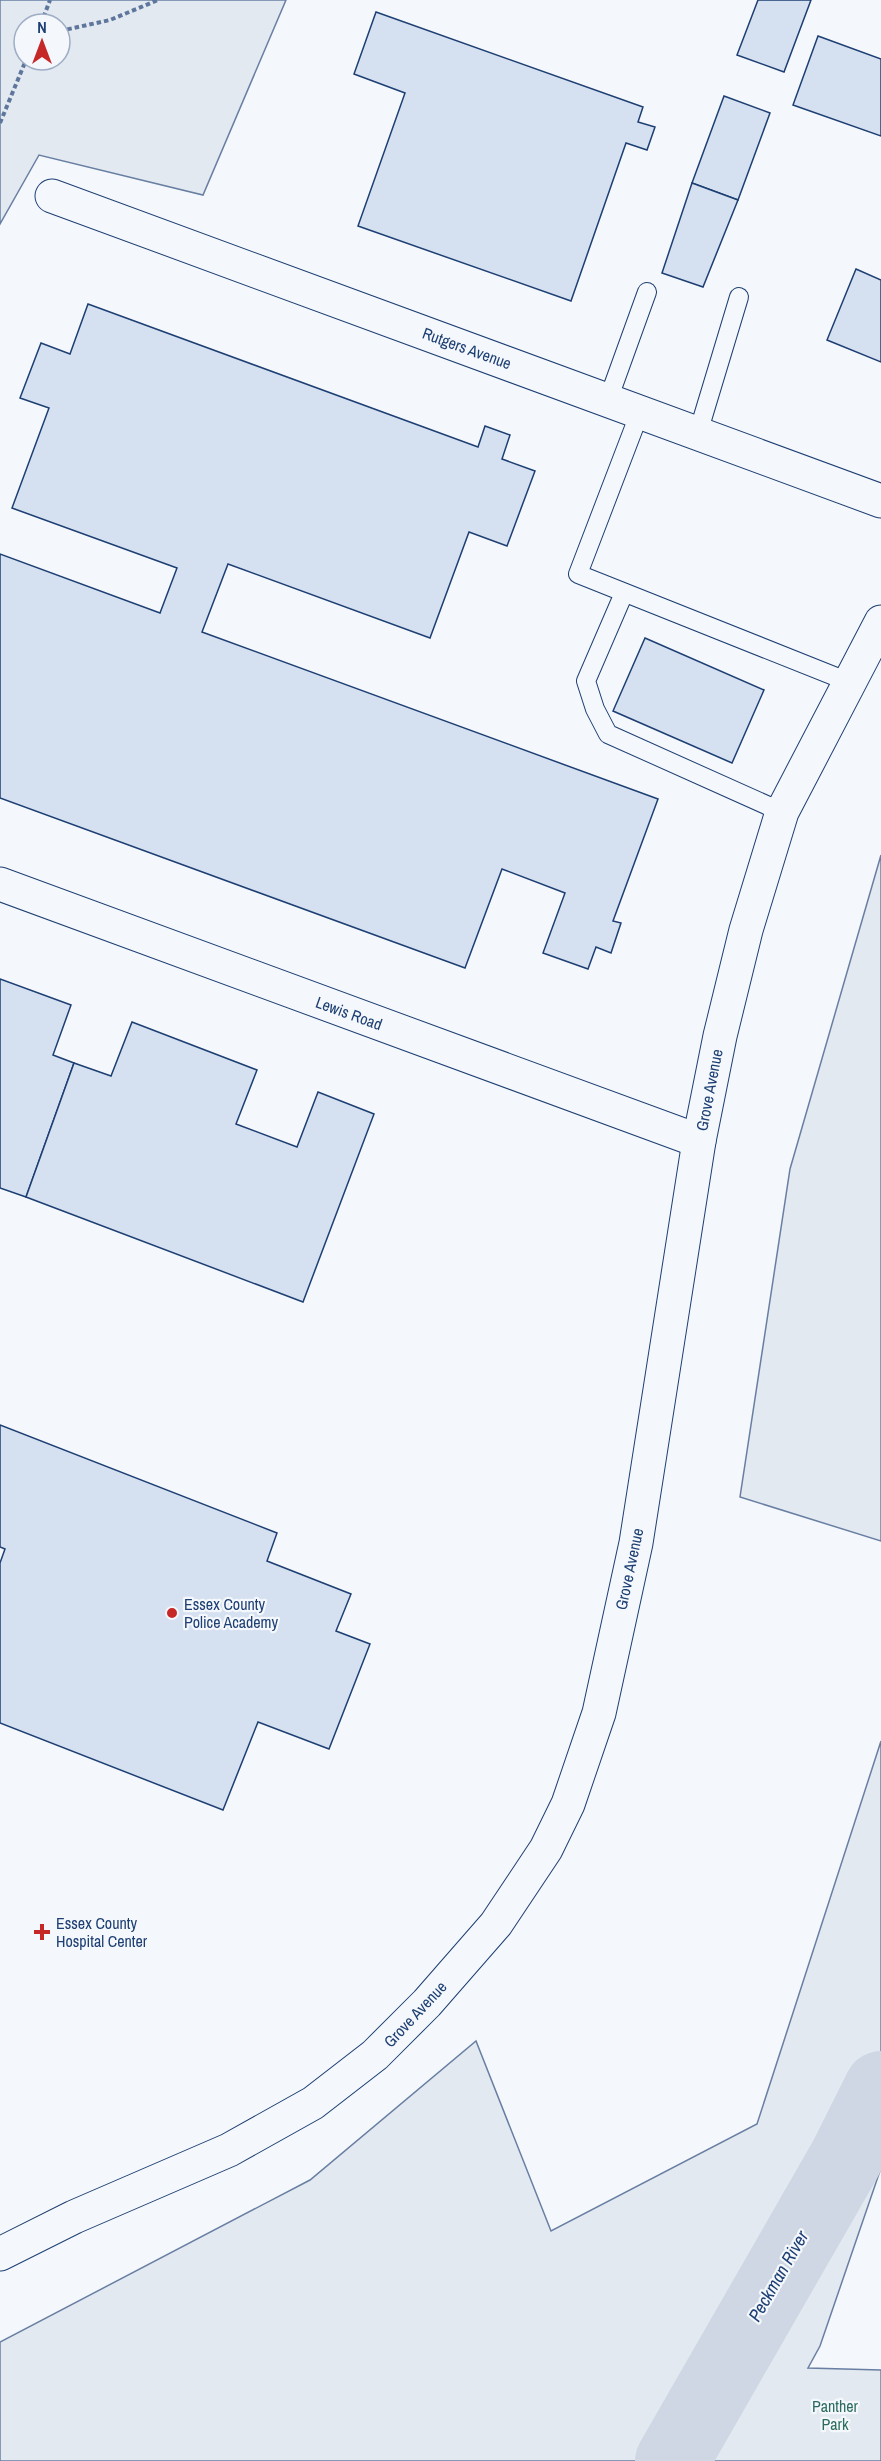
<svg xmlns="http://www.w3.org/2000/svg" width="881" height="2461" font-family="'Archivo Narrow',sans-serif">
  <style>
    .green { fill: #e3e9f0; stroke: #687fa3; stroke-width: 1.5; fill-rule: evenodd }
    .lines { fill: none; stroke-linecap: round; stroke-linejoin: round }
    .river { stroke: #cfd7e4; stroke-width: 74 }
    .building { fill: #d5e0f0; stroke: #1d3f73; stroke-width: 1.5 }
    .lane-casing { stroke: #1d3f73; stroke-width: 20 }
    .street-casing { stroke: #1d3f73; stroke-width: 35 }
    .secondary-casing { stroke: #1d3f73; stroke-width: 35 }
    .path { stroke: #5e769c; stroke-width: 4; stroke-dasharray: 4.5 3; stroke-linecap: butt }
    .lane { stroke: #f4f7fb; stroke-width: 18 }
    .street { stroke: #f4f7fb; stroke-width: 33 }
    .secondary { stroke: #f4f7fb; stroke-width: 33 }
    .poi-dot { fill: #c62828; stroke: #f4f7fb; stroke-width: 2 }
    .labels { text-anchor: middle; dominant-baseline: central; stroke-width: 4.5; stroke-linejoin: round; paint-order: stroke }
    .street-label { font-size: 16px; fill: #1d3f73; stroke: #f4f7fb }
    .poi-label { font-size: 16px; fill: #1d3f73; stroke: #f4f7fb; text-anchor: start }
    .park-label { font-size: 16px; fill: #2c6c60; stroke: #f4f7fb }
    .water-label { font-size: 18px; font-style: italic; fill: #1d3f73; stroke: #f4f7fb }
  </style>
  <rect width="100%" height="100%" fill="#f4f7fb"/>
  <g class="green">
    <path d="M0 0H286L203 195 39 155 0 224ZM24 24H60V60H24Z"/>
    <path d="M881 855V1541L740 1497 790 1169Z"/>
    <path d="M881 1741V2168L820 2346 808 2368 881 2370V2461H0V2342L310 2180 476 2041 551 2231 757 2124Z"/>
  </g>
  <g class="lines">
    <path class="river" d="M672 2461 846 2158 881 2088"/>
  </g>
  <g class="building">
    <path d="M758 0H811L784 72 737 55Z"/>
    <path d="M376 12 643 107 638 122 655 127 647 150 626 143 571 301 358 226 405 93 354 74Z"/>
    <path d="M818 36 881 59V136L793 105Z"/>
    <path d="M724 96 770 113 738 200 692 183Z"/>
    <path d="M692 183 738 200 703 287 662 273Z"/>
    <path d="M856 269 881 280V362L827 340Z"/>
    <path d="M88 304 478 447 485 426 510 435 502 459 535 471 507 546 469 532 430 638 228 564 202 632 658 799 613 921 621 923 611 953 596 947 588 969 543 953 565 893 502 869 465 968 0 798V554L160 613 177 568 12 508 49 408 20 398 41 343 70 354Z"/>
    <path d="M645 638 764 690 732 763 613 711Z"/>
    <path d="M0 979 71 1005 53 1055 74 1063 26 1197 0 1188Z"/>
    <path d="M132 1022 257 1070 236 1124 297 1147 318 1092 374 1114 303 1302 26 1197 74 1063 111 1076Z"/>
    <path d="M0 1425 277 1533 267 1561 351 1594 336 1631 370 1644 329 1749 258 1722 223 1810 0 1723V1563L5 1549 0 1547Z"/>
  </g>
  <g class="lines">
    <defs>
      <g id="lane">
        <path d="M608 400 647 292"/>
        <path d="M640 412 578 574 849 682"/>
        <path d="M698 433 739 297"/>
        <path d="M624 593 586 681 595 709 608 734 782 812"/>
      </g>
      <g id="street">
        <path d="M52 196 881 501"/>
        <path d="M0 884 699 1141"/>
      </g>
      <path id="secondary" d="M0 2254 74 2217 229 2150 313 2103 375 2055 427 2003 496 1924 546 1849 568 1804 599 1713 636 1543 699 1141 720 1036 746 930 782 812 881 622"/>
    </defs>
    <use href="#lane" class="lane-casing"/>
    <use href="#street" class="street-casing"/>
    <use href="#secondary" class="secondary-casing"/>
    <g class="path">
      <path d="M41 24 50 0"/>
      <path d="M60 31 110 20 158 0"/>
      <path d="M0 123 26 60"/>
    </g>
    <use href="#lane" class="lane"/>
    <use href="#street" class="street"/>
    <use href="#secondary" class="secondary"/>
  </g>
  <g class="poi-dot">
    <circle cx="172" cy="1613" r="6"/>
    <path d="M39 1923h6v6h6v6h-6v6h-6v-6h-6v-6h6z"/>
  </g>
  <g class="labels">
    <g class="street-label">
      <text transform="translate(467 348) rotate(20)">Rutgers Avenue</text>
      <text transform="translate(349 1013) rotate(20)">Lewis Road</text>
      <text transform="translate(709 1090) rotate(-79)">Grove Avenue</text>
      <text transform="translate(629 1569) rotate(-78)">Grove Avenue</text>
      <text transform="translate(415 2014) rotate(-47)">Grove Avenue</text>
    </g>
    <g class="poi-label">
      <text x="184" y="1604">Essex County<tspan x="184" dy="18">Police Academy</tspan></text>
      <text x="56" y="1923">Essex County<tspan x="56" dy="18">Hospital Center</tspan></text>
    </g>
    <g class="park-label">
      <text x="835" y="2406">Panther<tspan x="835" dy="18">Park</tspan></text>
    </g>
    <g class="water-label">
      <text transform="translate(778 2276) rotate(-60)">Peckman River</text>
    </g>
  </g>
  <g transform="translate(42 42)"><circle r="28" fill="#f4f7fb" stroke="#9eadc5" stroke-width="1.5"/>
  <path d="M0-4.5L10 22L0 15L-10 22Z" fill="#c62828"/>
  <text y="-9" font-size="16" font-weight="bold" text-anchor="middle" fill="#1d3f73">N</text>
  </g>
</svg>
